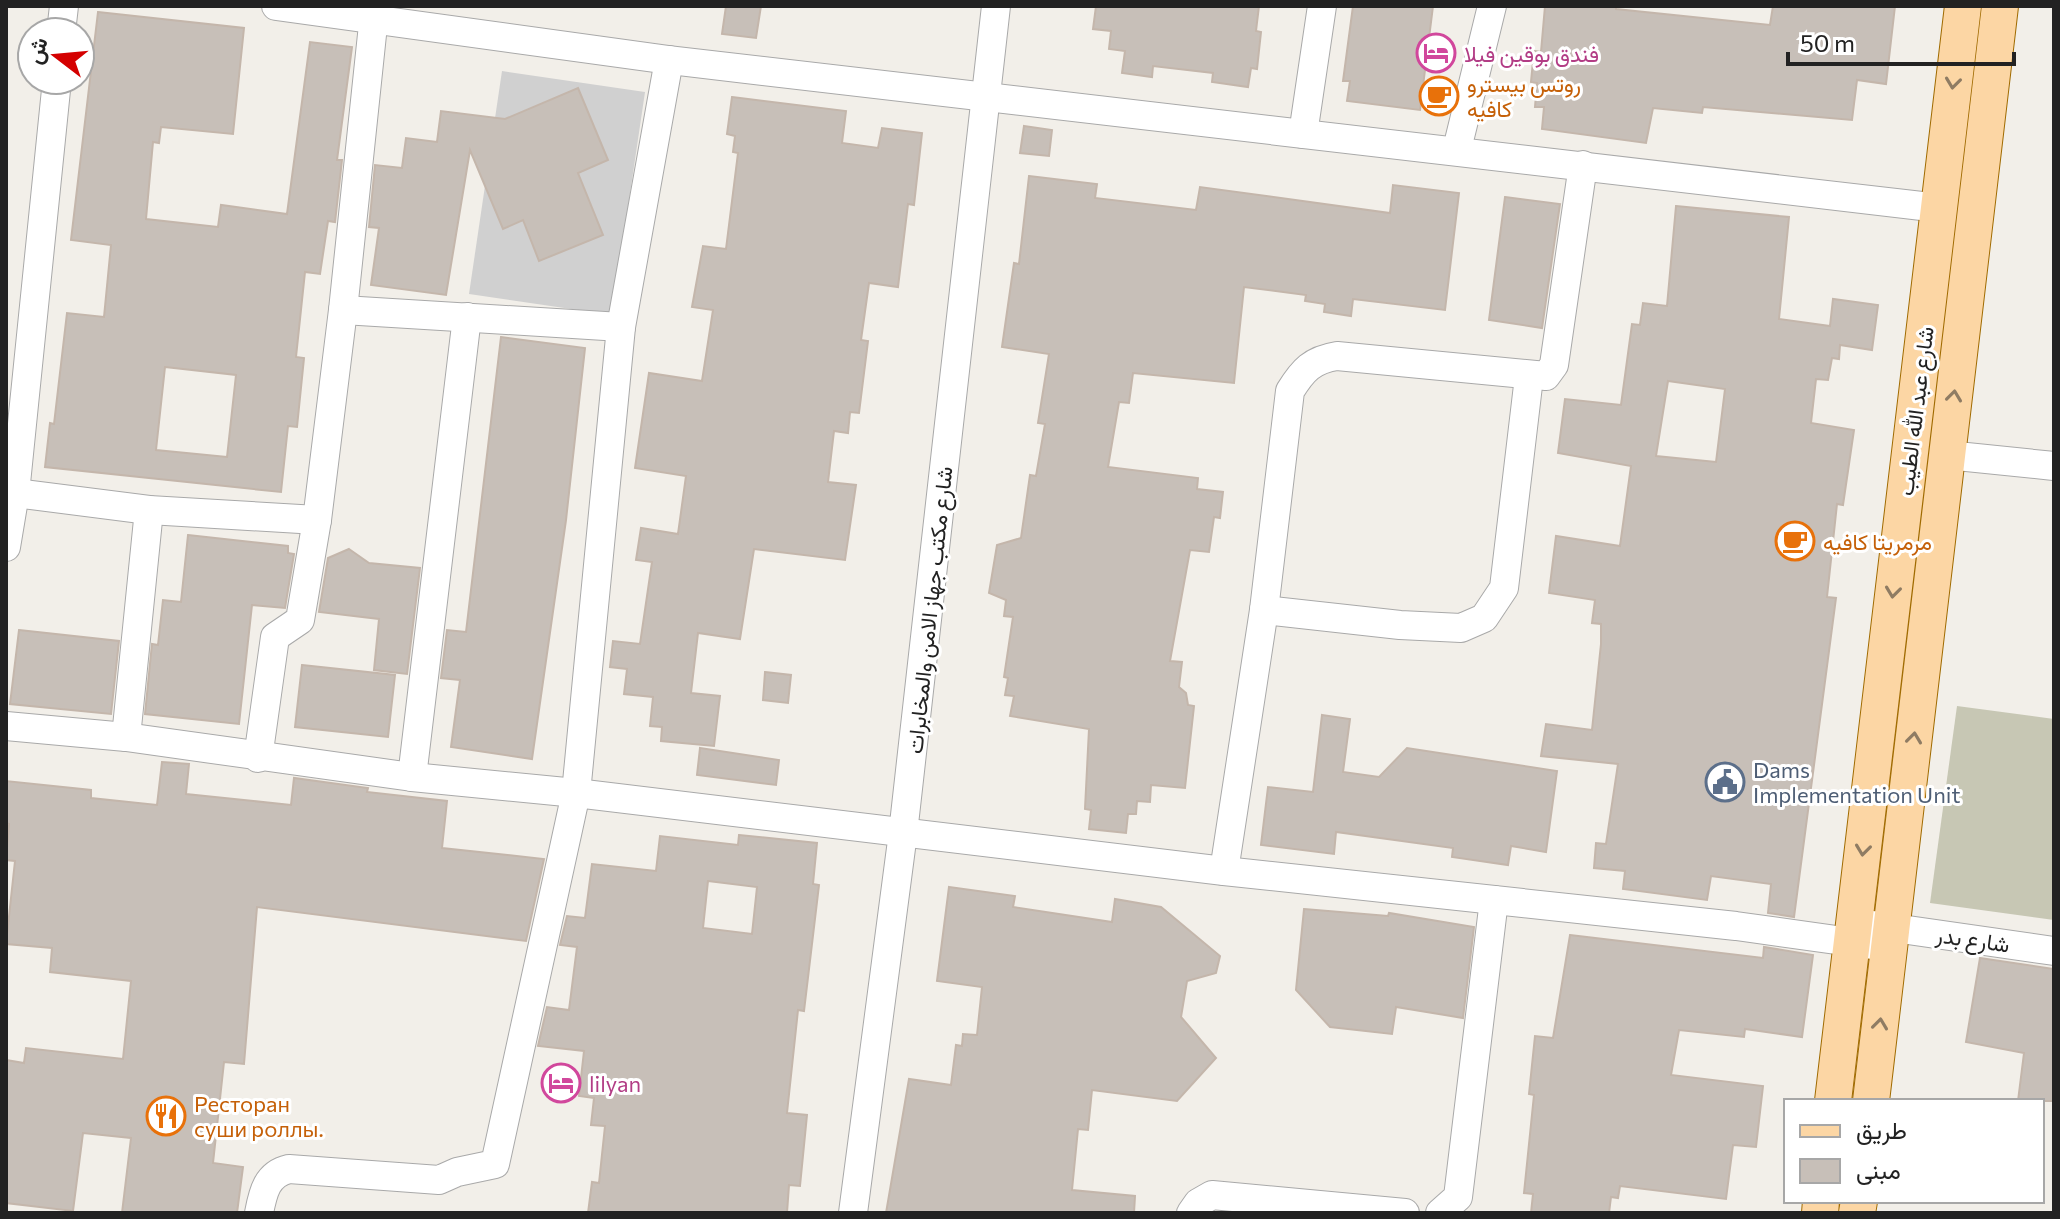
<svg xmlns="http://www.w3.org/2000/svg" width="2060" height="1219" font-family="Commissioner,Vazirmatn,sans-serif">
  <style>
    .religious { fill: #d0d0d0 }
    .construction { fill: #c7c7b4 }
    .building { fill: #c7bfb8; stroke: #c4b6ab; stroke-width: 2; fill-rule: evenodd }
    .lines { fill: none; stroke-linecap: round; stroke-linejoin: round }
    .minor-casing { stroke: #a9a9a9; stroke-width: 30 }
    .major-casing { stroke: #a06b00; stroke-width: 38 }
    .minor { stroke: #fff; stroke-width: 28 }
    .major { stroke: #fcd6a4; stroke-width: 36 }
    .oneway { stroke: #8f7c63 }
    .labels { text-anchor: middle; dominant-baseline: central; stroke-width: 6; stroke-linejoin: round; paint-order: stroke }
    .hotel-label { font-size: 22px; fill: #b23c85; stroke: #fff; text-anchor: start }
    .food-label { font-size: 22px; fill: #c56008; stroke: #fff; text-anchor: start }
    .street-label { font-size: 22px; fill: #222; stroke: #fff }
    .service-label { font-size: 22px; fill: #4e5e75; stroke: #fff; text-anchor: start }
  </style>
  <rect width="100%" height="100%" fill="#f2efe9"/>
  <path class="religious" d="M502 71 645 92 612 315 469 294Z"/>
  <path class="construction" d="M1957 706 2054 719V920L1930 903Z"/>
  <g class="building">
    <path d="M726 6H761L756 38 722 34Z"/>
    <path d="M1096 6H1259L1256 31 1261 32 1257 69 1251 68 1248 87 1212 82 1213 73 1153 66 1152 77 1122 73 1125 51 1109 49 1111 31 1093 29Z"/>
    <path d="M1353 6H1433L1420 110 1347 101 1350 81H1343Z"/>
    <path d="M1545 6H1616V9L1770 25 1773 6H1895L1886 84 1857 80 1852 120 1703 107 1702 113 1653 108 1646 143 1542 129 1544 107H1535L1537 83 1531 82 1534 51 1541 52Z"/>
    <path d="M98 12 244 28 233 134 161 127 159 143 153 142 146 219 218 227 221 205 287 214 310 42 352 47 337 160H342L335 222 328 221 320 274 305 272 296 357 304 358 297 427 288 426 281 492 45 467 50 423 54 424 67 313 104 317 111 245 71 240ZM165 367 236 375 227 457 156 450Z"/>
    <path d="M578 88 608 160 578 173 603 235 539 261 523 220 503 229 470 150 446 295 371 285 379 228 369 227 375 165 402 168 406 138 437 142 441 111 505 119Z"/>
    <path d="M732 97 846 111 842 143 878 148 882 128 922 133 914 205 908 204 898 287 869 283 861 340 868 341 859 413 850 412 848 433 834 431 828 482 856 485 845 560 754 549 740 639 698 633 691 693 720 696 714 746 661 741 662 727 650 726 653 697 624 694 627 669 610 667 613 641 640 644 652 562 636 560 641 528 678 534 686 476 635 468 649 373 702 381 713 310 692 307 703 246 726 249 738 153 733 152 735 136 727 134Z"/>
    <path d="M1024 126 1052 130 1049 156 1020 153Z"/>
    <path d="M1029 176 1097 184 1095 198 1196 210 1200 187 1390 213 1393 185 1459 193 1445 310 1353 299 1351 316 1324 312 1325 304 1305 301 1306 295 1244 287 1234 383 1133 373 1129 403 1119 402 1108 467 1198 478 1197 489 1223 492 1220 518 1214 517 1209 552 1190 550 1170 661 1182 662 1179 687 1186 693 1188 705 1194 706 1185 788 1151 785 1150 802 1137 801 1136 814H1128L1126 833 1089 829 1091 810 1085 809 1089 729 1010 716 1014 696 1005 695 1008 678 1004 677 1013 617 1004 616 1006 600 989 593 997 545 1021 538 1030 475 1036 476 1045 424 1038 423 1049 354 1002 347 1014 263 1019 264Z"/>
    <path d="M1505 197 1560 204 1542 328 1489 320Z"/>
    <path d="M1676 206 1789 217 1779 319 1830 326 1833 299 1878 305 1872 350 1840 345 1839 359 1832 358 1828 380 1816 379 1811 423 1854 430 1843 505 1837 504 1827 597 1836 598 1794 917 1768 913 1771 884 1711 876 1707 900 1623 889 1625 871 1594 868 1596 843 1606 844 1618 764 1541 756 1546 724 1592 730 1601 644V624L1592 623 1595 600 1549 593 1556 536 1620 546 1631 466 1558 453 1565 399 1621 405 1632 324 1640 325 1643 303 1667 306ZM1668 381 1725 389 1716 462 1656 456Z"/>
    <path d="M501 337 585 348 566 520 532 759 451 747 460 680 441 678 447 630 466 632Z"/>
    <path d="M188 535 288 546V553L294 554 285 608 252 605 239 724 145 714 152 644 158 645 163 600 181 602Z"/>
    <path d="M349 549 369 563 420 568 407 674 374 670 379 619 319 612 328 558Z"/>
    <path d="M19 630 119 641 111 714 10 704Z"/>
    <path d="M302 665 395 675 388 737 295 727Z"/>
    <path d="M765 672 791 675 788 703 763 700Z"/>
    <path d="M1322 715 1350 719 1343 772 1379 777 1407 748 1557 771 1546 852 1511 846 1508 865 1452 857 1453 848 1336 832 1334 854 1261 845 1268 787 1313 792Z"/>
    <path d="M700 748 779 760 776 785 697 775Z"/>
    <path d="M162 762 189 764 186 794 291 805 294 778 368 788 367 792 447 801 442 848 544 859 526 941 257 907 244 1064 224 1062 213 1163 243 1167 237 1213H122L131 1138 83 1133 73 1211 6 1203V1060L24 1063 26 1048 123 1059 131 981 50 972 52 948 6 944 15 861 6 860 9 824 6 823V781L91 790V798L157 805Z"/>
    <path d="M739 835 817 843 813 884 819 885 804 1011 798 1010 787 1113 807 1115 800 1186 789 1185 787 1213H588L592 1182 599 1183 605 1126 591 1125 594 1098 579 1096 584 1051 538 1046 547 1007 569 1010 577 947 560 945 567 916 585 918 592 864 656 871 660 836 738 845ZM708 881 757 887 752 934 703 928Z"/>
    <path d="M949 887 1015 896 1013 907 1112 922 1115 899 1161 907 1220 956 1216 973 1187 981 1181 1017 1216 1058 1177 1101 1092 1090 1088 1130 1078 1129 1072 1190 1135 1196 1134 1213H886L909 1079 951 1085 956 1045 962 1046 963 1034 977 1035 982 987 937 981Z"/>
    <path d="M1304 909 1388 916 1389 913 1474 927 1463 1018 1396 1007 1392 1034 1330 1027 1296 990Z"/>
    <path d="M1570 935 1763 958 1764 947 1813 955 1802 1037 1745 1029 1744 1037 1679 1030 1671 1075 1763 1086 1756 1147 1733 1145 1726 1199 1620 1186 1618 1198 1611 1197 1609 1213H1531L1533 1194 1524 1193 1534 1095 1529 1094 1535 1036 1553 1038Z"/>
    <path d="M1980 958 2054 969V1101H2018L2024 1053 1966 1042Z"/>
  </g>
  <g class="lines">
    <defs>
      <g id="minor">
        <path d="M276 6 669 60 1939 208"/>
        <path d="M61 32 64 6"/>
        <path d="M1303 134 1322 6"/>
        <path d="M1457 149 1492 6"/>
        <path d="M343 310 621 327"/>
        <path d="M1947 455 2054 466"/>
        <path d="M15 493 149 510 317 520"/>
        <path d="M6 547 15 493 57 80"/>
        <path d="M1264 610 1400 625 1461 628 1484 618 1504 588 1529 377"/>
        <path d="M6 726 126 737 412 777 576 793 1224 871 1736 926 1872 945"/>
        <path d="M126 737 149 510"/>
        <path d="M258 758 275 637 300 620 317 520 343 310 375 6"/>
        <path d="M412 777 467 317"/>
        <path d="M1224 871 1264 610 1290 391C1303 370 1312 360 1337 356L1546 376 1554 365 1583 165"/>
        <path d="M1873 925 2054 951"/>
        <path d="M259 1213C263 1192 267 1174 289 1169L439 1180 457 1172 495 1164 576 793 621 327 669 60"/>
        <path d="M853 1213 903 833 996 6"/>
        <path d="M1191 1213 1198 1203 1212 1195 1405 1213"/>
        <path d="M1440 1213 1458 1197 1494 900"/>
      </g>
      <g id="major">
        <path d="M1833 1101 1963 6"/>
        <path d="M1871 1101 2000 6"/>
        <path d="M1820 1213 1821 1201"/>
        <path d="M1857 1213 1859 1201"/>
      </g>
    </defs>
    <use href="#minor" class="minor-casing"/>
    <use href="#major" class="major-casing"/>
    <use href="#minor" class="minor"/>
    <use href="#major" class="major"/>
  </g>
  <defs><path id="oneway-chevron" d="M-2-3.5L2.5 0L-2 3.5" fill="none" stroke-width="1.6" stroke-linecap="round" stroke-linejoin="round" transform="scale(2)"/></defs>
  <g class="oneway">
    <use href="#oneway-chevron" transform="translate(1953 83) rotate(97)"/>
    <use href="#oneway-chevron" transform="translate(1954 396) rotate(-83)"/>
    <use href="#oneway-chevron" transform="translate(1893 592) rotate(97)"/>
    <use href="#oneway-chevron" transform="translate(1914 738) rotate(-83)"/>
    <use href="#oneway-chevron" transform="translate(1863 850) rotate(97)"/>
    <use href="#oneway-chevron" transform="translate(1880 1024) rotate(-83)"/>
  </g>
  <defs>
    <symbol id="hotel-ring" viewBox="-11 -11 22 22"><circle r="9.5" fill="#fff" stroke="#d1479c" stroke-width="1.5"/><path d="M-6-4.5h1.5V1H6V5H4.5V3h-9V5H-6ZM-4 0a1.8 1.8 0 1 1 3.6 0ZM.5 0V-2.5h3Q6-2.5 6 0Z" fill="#d1479c"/></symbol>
    <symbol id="cafe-ring" viewBox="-11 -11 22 22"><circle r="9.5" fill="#fff" stroke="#e8710a" stroke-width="1.5"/><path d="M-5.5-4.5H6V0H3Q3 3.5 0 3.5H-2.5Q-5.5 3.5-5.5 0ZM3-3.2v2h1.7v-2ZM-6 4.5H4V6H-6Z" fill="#e8710a"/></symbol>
    <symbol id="civic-ring" viewBox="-11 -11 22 22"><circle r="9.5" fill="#fff" stroke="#5c6f8a" stroke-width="1.5"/><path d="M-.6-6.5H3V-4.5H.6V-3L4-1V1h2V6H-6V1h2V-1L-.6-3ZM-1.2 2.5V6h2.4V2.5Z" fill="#5c6f8a"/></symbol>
    <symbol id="restaurant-ring" viewBox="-11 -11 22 22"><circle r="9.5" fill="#fff" stroke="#e8710a" stroke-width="1.5"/><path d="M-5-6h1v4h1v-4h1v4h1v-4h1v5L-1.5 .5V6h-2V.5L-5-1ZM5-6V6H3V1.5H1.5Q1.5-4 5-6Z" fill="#e8710a"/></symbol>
  </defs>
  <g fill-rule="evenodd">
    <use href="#hotel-ring" x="1414" y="31" width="44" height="44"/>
    <use href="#cafe-ring" x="1417" y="74" width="44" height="44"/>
    <use href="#cafe-ring" x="1773" y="519" width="44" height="44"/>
    <use href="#civic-ring" x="1703" y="760" width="44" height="44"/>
    <use href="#hotel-ring" x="539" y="1061" width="44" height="44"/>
    <use href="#restaurant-ring" x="144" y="1094" width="44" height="44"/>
  </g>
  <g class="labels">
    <g class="hotel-label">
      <text x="1464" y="53">فندق بوقين فيلا</text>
      <text x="589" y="1083">lilyan</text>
    </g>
    <g class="food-label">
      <text x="1467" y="83">روتس بيسترو<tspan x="1467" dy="25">كافيه</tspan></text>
      <text x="1823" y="541">مرمريتا كافيه</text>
      <text x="194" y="1103">Ресторан<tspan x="194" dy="25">суши роллы.</tspan></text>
    </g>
    <g class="street-label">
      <text transform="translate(1915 411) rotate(-83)">شارع عبد الله الطيب</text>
      <text transform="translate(929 610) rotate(-84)">شارع مكتب جهاز الامن والمخابرات</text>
      <text transform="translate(1973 939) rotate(8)">شارع بدر</text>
    </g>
    <g class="service-label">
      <text x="1753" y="769">Dams<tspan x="1753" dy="25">Implementation Unit</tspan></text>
    </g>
  </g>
  <rect width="2060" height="1219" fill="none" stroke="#222222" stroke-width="16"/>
  <rect x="1784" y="1099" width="260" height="104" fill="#ffffff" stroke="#a7a7a7" stroke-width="2"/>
  <rect x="1800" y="1125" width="40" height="12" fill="#fcd6a4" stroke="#a7a7a7" stroke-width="2"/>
  <text x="1856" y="1139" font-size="24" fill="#222222">طريق</text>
  <rect x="1800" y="1159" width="40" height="24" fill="#c7bfb8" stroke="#a7a7a7" stroke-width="2"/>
  <text x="1856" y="1179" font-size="24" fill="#222222">مبنى</text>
  <g transform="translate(56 56) rotate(286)"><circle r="38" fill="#ffffff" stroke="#a7a7a7" stroke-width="2"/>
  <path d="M0-6L14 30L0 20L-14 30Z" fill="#d40000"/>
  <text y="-12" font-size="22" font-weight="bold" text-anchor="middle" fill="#222222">ش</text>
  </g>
  <path d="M1788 52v12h226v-12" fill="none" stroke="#222222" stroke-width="4"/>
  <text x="1800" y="52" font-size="24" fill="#222222" stroke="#ffffff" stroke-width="6" paint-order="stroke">50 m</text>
</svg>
